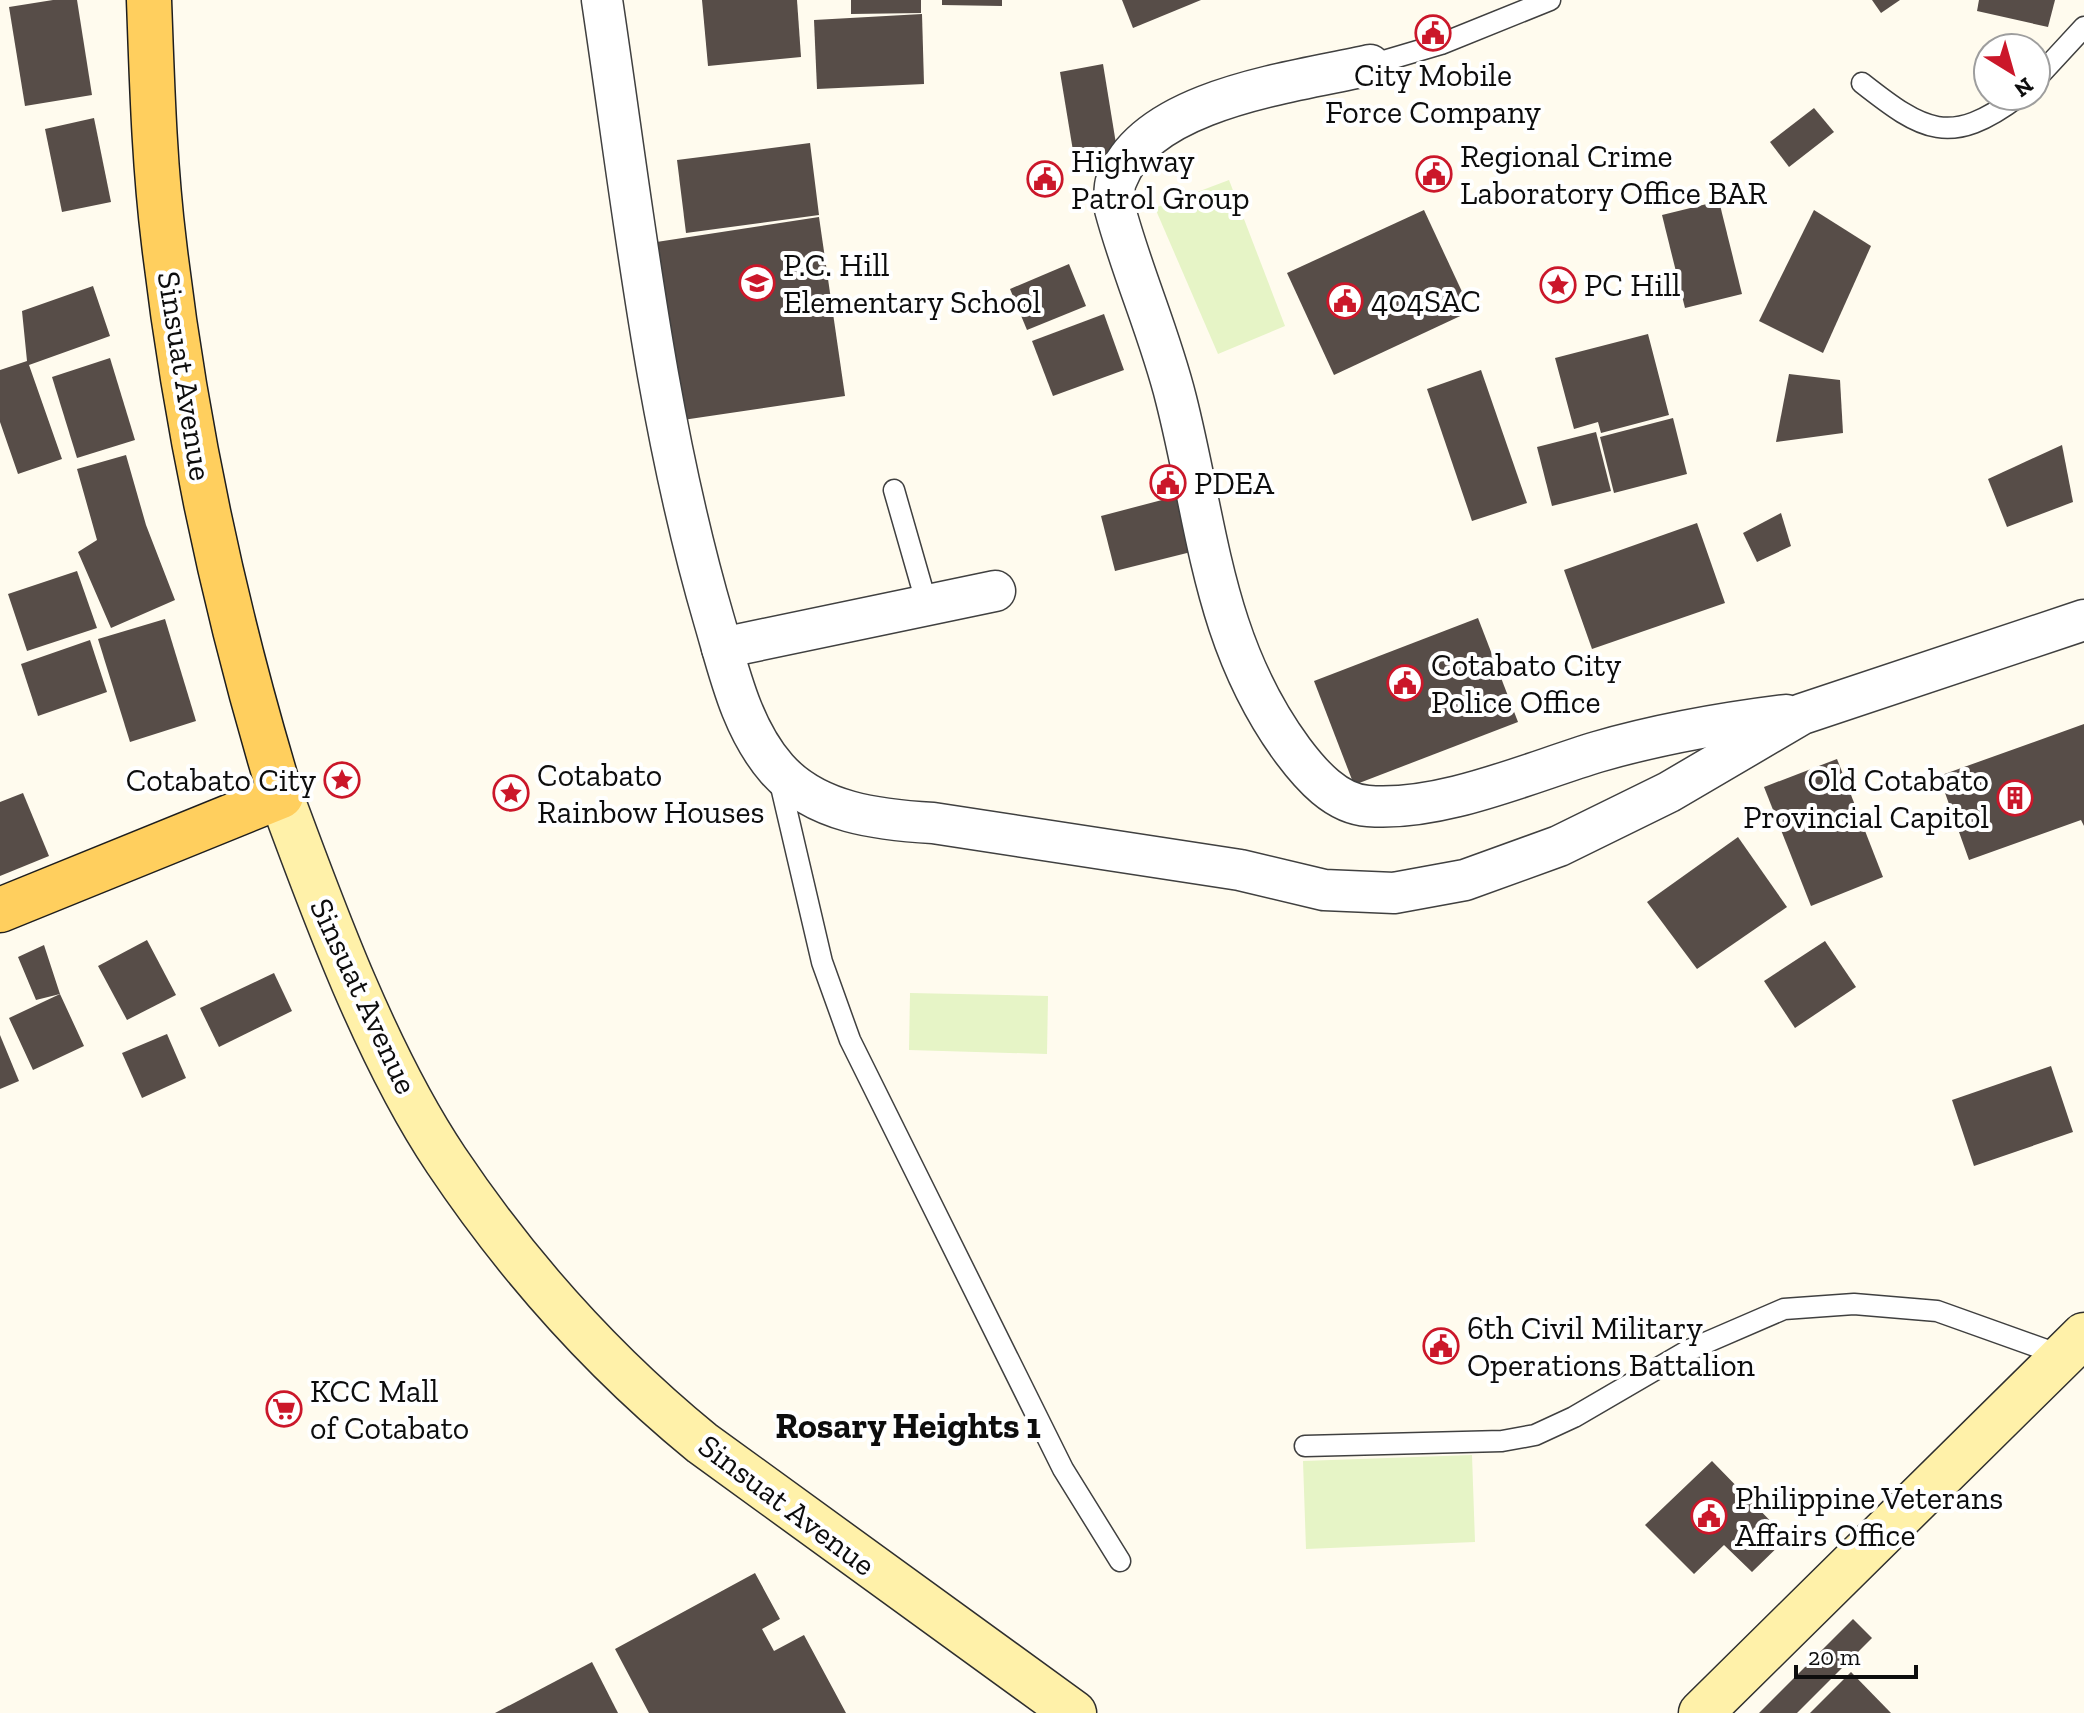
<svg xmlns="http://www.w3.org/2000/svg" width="2084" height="1713" font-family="'Zilla Slab',serif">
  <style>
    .pitch { fill: #e6f4c6 }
    .building { fill: #574d48 }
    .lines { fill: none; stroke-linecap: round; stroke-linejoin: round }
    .lane-casing { stroke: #404040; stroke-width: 23 }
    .street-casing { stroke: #404040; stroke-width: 43 }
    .secondary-casing { stroke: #2f2f2f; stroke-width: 47 }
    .primary-casing { stroke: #1e1e1e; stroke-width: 47 }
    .lane { stroke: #fff; stroke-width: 20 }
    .street { stroke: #fff; stroke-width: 40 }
    .secondary { stroke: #fff1a9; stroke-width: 44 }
    .primary { stroke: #ffcf5e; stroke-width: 44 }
    .labels { text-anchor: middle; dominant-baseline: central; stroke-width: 8; stroke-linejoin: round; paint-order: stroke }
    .poi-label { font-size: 32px; fill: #0d0d0d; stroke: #fff; text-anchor: start }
    .street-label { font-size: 32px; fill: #0d0d0d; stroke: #fff }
    .quarter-label { font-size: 36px; font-weight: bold; fill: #0d0d0d; stroke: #fff }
  </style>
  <rect width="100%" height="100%" fill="#fffbee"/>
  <g class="pitch">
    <path d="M1229 180 1285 326 1218 354 1155 208Z"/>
    <path d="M910 993 1048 996 1047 1054 909 1050Z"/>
    <path d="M1472 1455 1475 1542 1306 1549 1303 1461Z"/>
  </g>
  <g class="building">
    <path d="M53 0H77L92 95 25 106 9 7Z"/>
    <path d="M702 0H797L801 57 708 66Z"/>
    <path d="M851 0H921V13L851 14Z"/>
    <path d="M942 0H1002V6L942 5Z"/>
    <path d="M1122 0H1201L1133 28Z"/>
    <path d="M1872 0H1900L1881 13Z"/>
    <path d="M1979 0H2055L2048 27 1977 11Z"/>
    <path d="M922 14 924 84 817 89 814 20Z"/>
    <path d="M1103 64 1118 156 1075 163 1060 72Z"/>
    <path d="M1814 108 1834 132 1789 167 1770 142Z"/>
    <path d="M94 118 111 202 62 212 45 129Z"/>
    <path d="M810 143 819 215 686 233 677 160Z"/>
    <path d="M1719 201 1742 294 1685 308 1662 215Z"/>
    <path d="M1424 210 1471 311 1334 375 1287 273Z"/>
    <path d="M1814 210 1871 246 1823 353 1759 321Z"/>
    <path d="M819 217 845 396 676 421 650 243Z"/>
    <path d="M1069 264 1086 306 1027 330 1010 289Z"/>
    <path d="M93 286 110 336 29 365 62 459 18 474 0 422V370L27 361 22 311Z"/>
    <path d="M1104 314 1124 370 1053 396 1032 341Z"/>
    <path d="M1648 334 1669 415 1601 433 1598 422 1574 429 1555 358Z"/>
    <path d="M110 358 135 440 77 458 52 377Z"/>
    <path d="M1481 370 1527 503 1472 521 1427 389Z"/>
    <path d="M1789 374 1840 380 1843 433 1776 442Z"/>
    <path d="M1673 418 1687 474 1614 493 1600 437Z"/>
    <path d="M1596 432 1611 491 1552 506 1537 447Z"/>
    <path d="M2062 445 2073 502 2007 527 1988 479Z"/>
    <path d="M126 455 146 525 175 600 111 628 78 552 97 540 77 469Z"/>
    <path d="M1181 495 1195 551 1115 571 1101 516Z"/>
    <path d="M1781 513 1791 546 1757 562 1743 533Z"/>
    <path d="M1697 523 1725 603 1592 649 1564 570Z"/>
    <path d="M77 571 97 628 27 651 8 594Z"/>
    <path d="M1478 618 1518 722 1354 785 1314 681Z"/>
    <path d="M165 619 196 721 130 742 98 639Z"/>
    <path d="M90 640 107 692 38 716 21 664Z"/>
    <path d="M2084 724V826L2081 820 1969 860 1939 776Z"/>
    <path d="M1837 759 1883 877 1811 906 1764 787Z"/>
    <path d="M23 793 49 856 0 876V802Z"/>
    <path d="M1738 837 1787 907 1697 969 1647 902Z"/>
    <path d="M147 940 176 995 127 1020 98 966Z"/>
    <path d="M1825 941 1856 987 1795 1028 1764 981Z"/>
    <path d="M44 945 60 994 84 1046 33 1070 9 1018 60 994 36 1000 18 957Z"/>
    <path d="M274 973 292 1011 219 1047 200 1008Z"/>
    <path d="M167 1034 186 1078 142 1098 122 1053Z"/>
    <path d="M0 1035 19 1081 0 1089Z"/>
    <path d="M2051 1066 2073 1132 1974 1166 1952 1100Z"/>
    <path d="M1712 1461 1787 1538 1752 1572 1724 1545 1694 1574 1645 1525Z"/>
    <path d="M755 1573 780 1619 762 1629 774 1651 804 1635 846 1713H649L615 1649Z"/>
    <path d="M1853 1619 1872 1638 1797 1713H1759Z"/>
    <path d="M592 1662 618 1713H495Z"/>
    <path d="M1851 1672 1891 1713H1810Z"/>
  </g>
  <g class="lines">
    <defs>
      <g id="lane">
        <path d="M1370 65 1441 44 1550 0"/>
        <path d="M2036 79 2084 27"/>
        <path d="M1862 83C1923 131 1950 148 2019 96"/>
        <path d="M894 490 927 605"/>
        <path d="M779 778 822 962 850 1040 1063 1469 1120 1561"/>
        <path d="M1305 1446 1502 1441 1535 1435 1574 1417 1689 1350 1784 1309 1854 1304 1937 1311 2063 1356"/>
      </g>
      <g id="street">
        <path d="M602 0C633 207 655 419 714 620 729 671 741 728 777 769 816 813 879 820 933 823L1240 870 1324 890 1394 893 1465 880 1559 846 1669 792 1802 714 2084 620"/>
        <path d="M1370 65C1296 82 1148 98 1117 179 1113 187 1115 200 1115 209 1132 273 1160 334 1176 399 1208 525 1212 641 1293 751 1311 775 1336 804 1368 806 1440 812 1528 773 1597 752 1659 734 1721 723 1786 715"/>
        <path d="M722 648 995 591"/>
      </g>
      <g id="secondary">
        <path d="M281 796C324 913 377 1057 446 1160 517 1266 603 1362 702 1443L1074 1713"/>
        <path d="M1701 1713 2084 1335"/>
      </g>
      <path id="primary" d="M0 910 281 796C226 615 186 431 164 243 154 162 152 81 149 0"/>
    </defs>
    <use href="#lane" class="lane-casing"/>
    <use href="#street" class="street-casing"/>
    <use href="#secondary" class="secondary-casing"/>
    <use href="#primary" class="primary-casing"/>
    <use href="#lane" class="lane"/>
    <use href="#street" class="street"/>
    <use href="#secondary" class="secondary"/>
    <use href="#primary" class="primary"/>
  </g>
  <defs>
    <symbol id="civic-ring" viewBox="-11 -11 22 22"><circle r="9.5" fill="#fff" stroke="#cb172a" stroke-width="1.5"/><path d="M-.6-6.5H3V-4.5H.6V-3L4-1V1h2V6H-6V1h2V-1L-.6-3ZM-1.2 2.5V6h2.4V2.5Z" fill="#cb172a"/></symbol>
    <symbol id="school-ring" viewBox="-11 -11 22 22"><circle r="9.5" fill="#fff" stroke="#cb172a" stroke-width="1.5"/><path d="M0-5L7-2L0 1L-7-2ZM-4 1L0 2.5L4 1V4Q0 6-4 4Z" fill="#cb172a"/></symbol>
    <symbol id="sight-ring" viewBox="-11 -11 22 22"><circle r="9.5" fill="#fff" stroke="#cb172a" stroke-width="1.5"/><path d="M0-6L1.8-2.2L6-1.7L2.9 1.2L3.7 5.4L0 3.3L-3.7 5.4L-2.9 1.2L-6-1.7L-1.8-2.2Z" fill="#cb172a"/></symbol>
    <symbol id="building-ring" viewBox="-11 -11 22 22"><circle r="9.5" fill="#fff" stroke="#cb172a" stroke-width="1.5"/><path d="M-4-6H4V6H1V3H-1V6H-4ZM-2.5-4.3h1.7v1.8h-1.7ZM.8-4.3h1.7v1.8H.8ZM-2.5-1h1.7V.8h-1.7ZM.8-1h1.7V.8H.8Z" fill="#cb172a"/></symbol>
    <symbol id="supermarket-ring" viewBox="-11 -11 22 22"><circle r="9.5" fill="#fff" stroke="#cb172a" stroke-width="1.5"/><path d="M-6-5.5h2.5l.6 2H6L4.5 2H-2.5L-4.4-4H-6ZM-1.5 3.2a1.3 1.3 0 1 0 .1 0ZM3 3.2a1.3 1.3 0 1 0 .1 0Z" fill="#cb172a"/></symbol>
  </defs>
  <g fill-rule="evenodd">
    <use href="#civic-ring" x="1413" y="13" width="40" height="40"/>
    <use href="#civic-ring" x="1414" y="154" width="40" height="40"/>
    <use href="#civic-ring" x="1025" y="159" width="40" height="40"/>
    <use href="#school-ring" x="737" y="263" width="40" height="40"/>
    <use href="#sight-ring" x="1538" y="265" width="40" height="40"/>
    <use href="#civic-ring" x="1325" y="281" width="40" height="40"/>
    <use href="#civic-ring" x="1148" y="463" width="40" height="40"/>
    <use href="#civic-ring" x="1385" y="663" width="40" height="40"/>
    <use href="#sight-ring" x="322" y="760" width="40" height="40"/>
    <use href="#sight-ring" x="491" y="773" width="40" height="40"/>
    <use href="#building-ring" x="1995" y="778" width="40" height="40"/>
    <use href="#civic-ring" x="1421" y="1326" width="40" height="40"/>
    <use href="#supermarket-ring" x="264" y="1389" width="40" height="40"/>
    <use href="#civic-ring" x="1689" y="1496" width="40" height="40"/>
  </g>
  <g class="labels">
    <g class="poi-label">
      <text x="1433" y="75" text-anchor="middle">City Mobile<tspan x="1433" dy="37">Force Company</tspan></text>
      <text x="1460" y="156">Regional Crime<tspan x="1460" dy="37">Laboratory Office BAR</tspan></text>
      <text x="1071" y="161">Highway<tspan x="1071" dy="37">Patrol Group</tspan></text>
      <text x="783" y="265">P.C. Hill<tspan x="783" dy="37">Elementary School</tspan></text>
      <text x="1584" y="285">PC Hill</text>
      <text x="1371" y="301">404SAC</text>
      <text x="1194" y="483">PDEA</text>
      <text x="1431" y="665">Cotabato City<tspan x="1431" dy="37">Police Office</tspan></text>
      <text x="537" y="775">Cotabato<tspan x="537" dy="37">Rainbow Houses</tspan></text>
      <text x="316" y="780" text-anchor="end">Cotabato City</text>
      <text x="1989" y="780" text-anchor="end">Old Cotabato<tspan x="1989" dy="37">Provincial Capitol</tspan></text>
      <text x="1467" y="1328">6th Civil Military<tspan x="1467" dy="37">Operations Battalion</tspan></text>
      <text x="310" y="1391">KCC Mall<tspan x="310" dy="37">of Cotabato</tspan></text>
      <text x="1735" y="1498">Philippine Veterans<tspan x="1735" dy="37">Affairs Office</tspan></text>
    </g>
    <g class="street-label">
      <text transform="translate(185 376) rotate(81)">Sinsuat Avenue</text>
      <text transform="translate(364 996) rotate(65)">Sinsuat Avenue</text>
      <text transform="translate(787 1505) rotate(37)">Sinsuat Avenue</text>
    </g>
    <g class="quarter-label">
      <text x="908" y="1425">Rosary Heights 1</text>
    </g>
  </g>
  <g transform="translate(2012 72) rotate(143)"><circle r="38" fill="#ffffff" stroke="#9e9e9e" stroke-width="2"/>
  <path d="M0-6L14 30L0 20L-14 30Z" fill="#cb172a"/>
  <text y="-12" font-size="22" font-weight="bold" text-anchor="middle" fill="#0d0d0d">N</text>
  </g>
  <path d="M1796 1665v12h120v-12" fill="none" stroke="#0d0d0d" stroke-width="4"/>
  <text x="1808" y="1665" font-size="24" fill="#0d0d0d" stroke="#ffffff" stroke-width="6" paint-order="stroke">20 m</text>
</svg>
